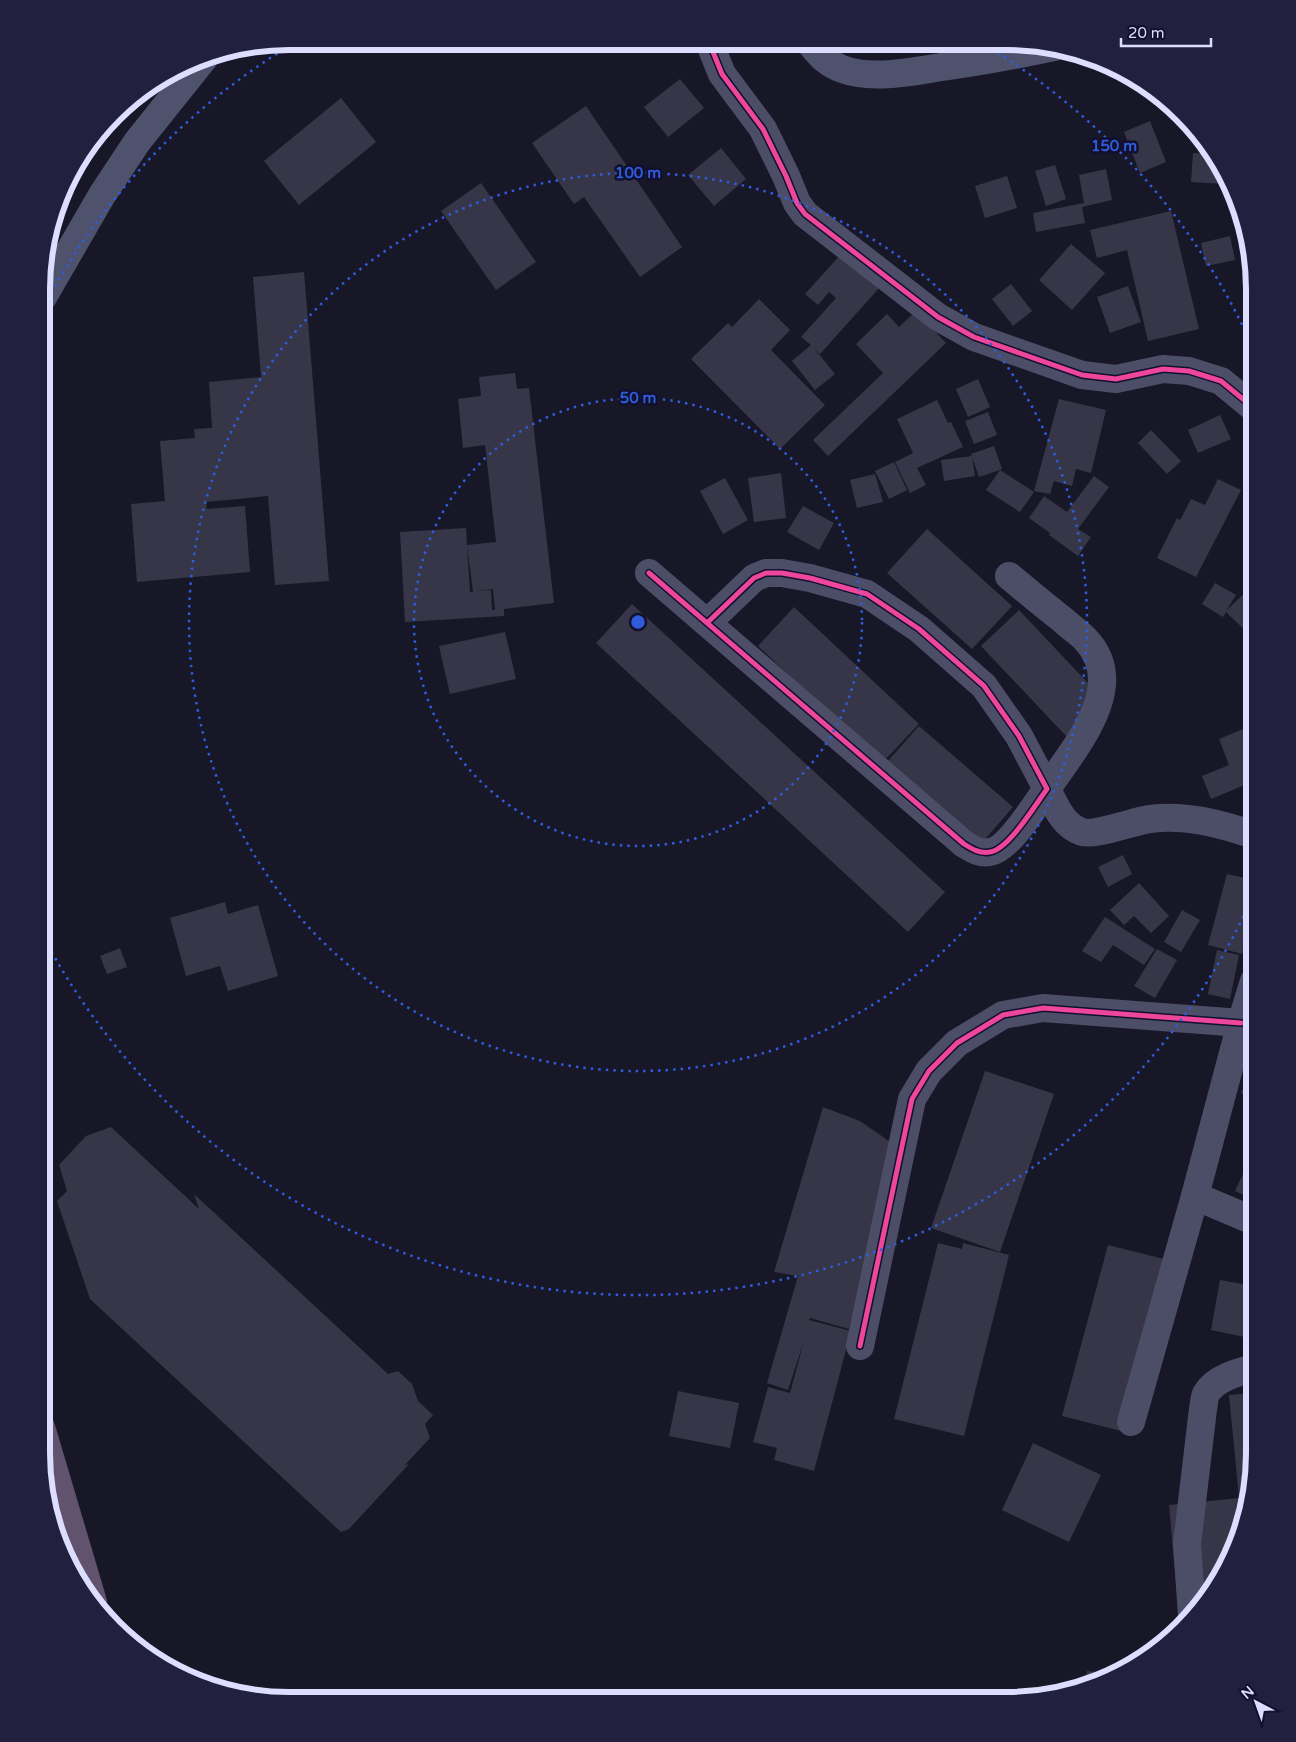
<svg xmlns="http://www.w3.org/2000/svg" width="1296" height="1742" font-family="'Varela Round',sans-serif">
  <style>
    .building { fill: #363648; fill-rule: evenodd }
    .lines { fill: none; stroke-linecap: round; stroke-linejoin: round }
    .street { stroke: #4c4e68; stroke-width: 28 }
    .secondary { stroke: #4f526d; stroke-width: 28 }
    .highway { stroke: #61526d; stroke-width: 28 }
    .cycleway-casing { stroke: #11102e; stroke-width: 8 }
    .cycleway { stroke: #ed469a; stroke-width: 5 }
    .ring { fill: none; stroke: #305cdc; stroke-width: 2.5; stroke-dasharray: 2.5 5 }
    .rim { fill: none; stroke: #dddeff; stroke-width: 6 }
    .centre { fill: #305cdc; stroke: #11102e; stroke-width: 2.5 }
    .ring-label { font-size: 15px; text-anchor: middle; font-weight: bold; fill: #305cdc; stroke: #11102e; stroke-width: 5; stroke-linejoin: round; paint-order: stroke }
  </style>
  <rect width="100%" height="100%" fill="#171727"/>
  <g class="building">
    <path d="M680 79 704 108 668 137 644 107Z"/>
    <path d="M341 98 376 142 299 205 264 161Z"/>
    <path d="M586 106 682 247 640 277 584 197 574 204 532 143Z"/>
    <path d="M1150 121 1166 162 1140 173 1124 132Z"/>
    <path d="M721 148 746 179 714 206 688 175Z"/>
    <path d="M1193 153 1212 154 1226 174 1225 184 1191 182Z"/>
    <path d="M1055 165 1066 199 1046 206 1035 171Z"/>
    <path d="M1106 169 1112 200 1082 207 1085 223 1036 232 1033 213 1084 203 1079 175Z"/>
    <path d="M1007 176 1017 208 985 218 975 186Z"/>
    <path d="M481 183 536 262 496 290 441 211Z"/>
    <path d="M1171 211 1199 329 1148 341 1127 250 1097 258 1090 230Z"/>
    <path d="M1230 236 1235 260 1206 266 1201 243Z"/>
    <path d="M1071 244 1105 273 1072 310 1039 280Z"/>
    <path d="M842 253 880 287 820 354 814 348 835 374 815 390 792 361 811 345 801 337 836 298 829 292 818 305 805 294Z"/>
    <path d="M304 272 329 581 275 585 268 496 206 502 207 509 245 506 250 572 137 582 131 504 165 501 160 441 195 438 194 429 212 428 209 382 261 377 253 277Z"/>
    <path d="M1011 284 1032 311 1013 326 992 299Z"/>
    <path d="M1128 286 1141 322 1110 333 1097 297Z"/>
    <path d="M759 299 790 330 771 350 825 405 780 449 691 359 728 323 732 327Z"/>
    <path d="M916 311 946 343 828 456 813 440 883 373 856 344 887 314 899 327Z"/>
    <path d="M515 373 517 389 529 388 554 603 504 609V616L405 622 400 532 466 528 470 592H473L467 545 496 542 485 445 463 448 458 399 481 396 479 377ZM493 589 495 610H492L491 590 475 591Z"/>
    <path d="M978 379 990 407 968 417 956 389Z"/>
    <path d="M1059 399 1106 410 1091 473 1076 469 1072 486 1054 481 1050 494 1034 491Z"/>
    <path d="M937 400 948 423 951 422 963 447 917 468 926 485 910 493 895 462 913 453 897 419Z"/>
    <path d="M988 412 997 435 974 444 965 421Z"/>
    <path d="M1220 415 1231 439 1198 453 1188 430Z"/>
    <path d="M1151 430 1181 461 1167 474 1138 443Z"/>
    <path d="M994 446 1002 469 1000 470 1034 492 1020 512 986 490 1000 470 979 477 971 454Z"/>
    <path d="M972 456 975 476 944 481 941 460Z"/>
    <path d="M894 462 907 490 889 499 875 471Z"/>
    <path d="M781 473 786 518 754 522 748 478Z"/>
    <path d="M875 474 883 502 857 508 850 480Z"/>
    <path d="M1094 476 1109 487 1078 529 1091 537 1078 556 1049 535 1050 533 1029 518 1044 496 1067 512Z"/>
    <path d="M725 478 748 520 723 534 700 491Z"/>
    <path d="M1218 479 1241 490 1196 577 1157 558 1177 518 1180 520 1191 499 1205 505Z"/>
    <path d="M803 506 834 523 819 550 787 532Z"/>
    <path d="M927 529 1012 606 972 649 887 573Z"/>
    <path d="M1215 583 1236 595 1226 611 1253 585 1255 587V640L1226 612 1223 617 1202 604Z"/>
    <path d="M632 604 945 892 908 932 596 643Z"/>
    <path d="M794 607 919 724 882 763 758 646Z"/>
    <path d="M1019 610 1104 700 1066 736 981 646Z"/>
    <path d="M505 632 516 679 450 694 439 646Z"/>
    <path d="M1255 724V804L1247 784 1211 799 1202 776 1229 765 1219 739Z"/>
    <path d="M919 726 1013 807 981 844 887 762Z"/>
    <path d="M1123 855 1132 874 1108 887 1098 867Z"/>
    <path d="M1227 874 1254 880V905L1242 954 1208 945Z"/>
    <path d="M1139 883 1169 916 1151 933 1134 916 1124 925 1110 910Z"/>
    <path d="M225 902 228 914 258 905 278 976 228 991 220 966 186 976 170 918Z"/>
    <path d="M1182 910 1200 920 1181 952 1164 942Z"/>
    <path d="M1105 917 1155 949 1144 965 1113 945 1101 962 1082 951Z"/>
    <path d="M120 948 127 967 107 974 100 956Z"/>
    <path d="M1157 949 1177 960 1155 998 1134 986Z"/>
    <path d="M1217 950 1239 955 1230 999 1208 994Z"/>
    <path d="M1254 1061V1098L1241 1093Z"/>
    <path d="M985 1071 1054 1094 1000 1252 931 1228Z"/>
    <path d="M823 1107 860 1121 899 1148 849 1329 810 1318 809 1320 851 1331 814 1471 774 1460 777 1448 753 1442 768 1387 790 1393 804 1341 788 1390 767 1383 798 1276 774 1272Z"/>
    <path d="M111 1127 199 1209 194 1194 388 1374 398 1371 412 1384 418 1401 433 1415 425 1424 430 1438 405 1465 409 1464 349 1529 341 1532 90 1299 57 1201 67 1191 59 1165 86 1136Z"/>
    <path d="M1254 1150V1200L1235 1191Z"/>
    <path d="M938 1243 962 1249 963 1243 1009 1255 964 1436 894 1419Z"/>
    <path d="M1108 1245 1168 1260 1121 1431 1062 1416Z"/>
    <path d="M1220 1280 1254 1286V1339L1211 1330Z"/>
    <path d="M678 1391 739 1403 730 1448 669 1436Z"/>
    <path d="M1254 1393V1469L1241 1533 1213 1591 1180 1628 1169 1505 1239 1498 1229 1395Z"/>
    <path d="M1033 1443 1101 1475 1069 1542 1002 1510Z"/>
    <path d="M1087 1671 1118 1674 1085 1687Z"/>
  </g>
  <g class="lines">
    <g class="street">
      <path d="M709 42 722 74 763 129 786 176 797 203 805 214 938 317 974 337 1082 375 1116 379 1163 369 1189 371 1221 381 1255 409"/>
      <path d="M649 573 964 844C972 849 980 854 990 852 1009 849 1035 805 1047 789L1019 736 984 686 919 629 867 594 810 578 782 573H766L754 578 707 623"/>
      <path d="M1009 576C1027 591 1045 606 1063 620 1070 627 1079 632 1086 640 1130 687 1073 749 1047 789 1055 805 1063 826 1082 832 1094 836 1135 821 1150 819 1185 814 1221 824 1254 835"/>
      <path d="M1195 1196 1254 1221"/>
      <path d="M860 1346 912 1099 929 1071 957 1043 1003 1015 1043 1008 1241 1023"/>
      <path d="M1131 1422 1195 1196 1241 1023 1254 981"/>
      <path d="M1192 1615 1187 1544 1203 1409C1204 1405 1204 1398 1206 1394 1215 1378 1239 1372 1254 1368"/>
    </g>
    <g class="secondary">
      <path d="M810 43C820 55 826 63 842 69 871 80 911 72 941 67 979 62 1016 55 1054 47"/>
      <path d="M43 297 102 195 137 142 205 57"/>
    </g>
    <path class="highway" d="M41 1427 93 1602"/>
    <defs>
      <g id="cycleway">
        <path d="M709 42 722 74 763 129 786 176 797 203 805 214 938 317 974 337 1082 375 1116 379 1163 369 1189 371 1221 381 1255 409"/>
        <path d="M649 573 964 844C972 849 980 854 990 852 1009 849 1035 805 1047 789L1019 736 984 686 919 629 867 594 810 578 782 573H766L754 578 707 623"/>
        <path d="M860 1346 912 1099 929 1071 957 1043 1003 1015 1043 1008 1241 1023"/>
      </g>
    </defs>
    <use href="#cycleway" class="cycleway-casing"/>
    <use href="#cycleway" class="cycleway"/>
  </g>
  <g class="ring">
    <circle cx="638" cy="622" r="224"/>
    <circle cx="638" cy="622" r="449"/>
    <path d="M1253 896A673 673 0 0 1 44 938M44 306A673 673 0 0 1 296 42M985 45A673 673 0 0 1 1253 348"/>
  </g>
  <path d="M0 0H1296V1742H0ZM289 50H1007A239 239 0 0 1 1246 289V1453A239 239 0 0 1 1007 1692H289A239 239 0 0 1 50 1453V289A239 239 0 0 1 289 50Z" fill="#21203f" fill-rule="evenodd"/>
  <path class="rim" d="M289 50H1007A239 239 0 0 1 1246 289V1453A239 239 0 0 1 1007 1692H289A239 239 0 0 1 50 1453V289A239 239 0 0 1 289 50Z"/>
  <circle cx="638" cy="622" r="8" class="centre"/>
  <g class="ring-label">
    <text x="1114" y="151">150 m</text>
    <text x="638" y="178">100 m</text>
    <text x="638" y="403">50 m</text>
  </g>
  <g transform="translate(1256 1702) rotate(319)" stroke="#11102e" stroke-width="4" paint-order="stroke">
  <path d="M0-4L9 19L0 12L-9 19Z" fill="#dddeff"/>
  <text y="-8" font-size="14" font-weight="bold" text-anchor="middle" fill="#dddeff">N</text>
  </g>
  <path d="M1121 38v8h90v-8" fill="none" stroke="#dddeff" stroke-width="2.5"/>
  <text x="1128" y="38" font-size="15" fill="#dddeff" stroke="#11102e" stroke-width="4" paint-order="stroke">20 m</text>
</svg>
